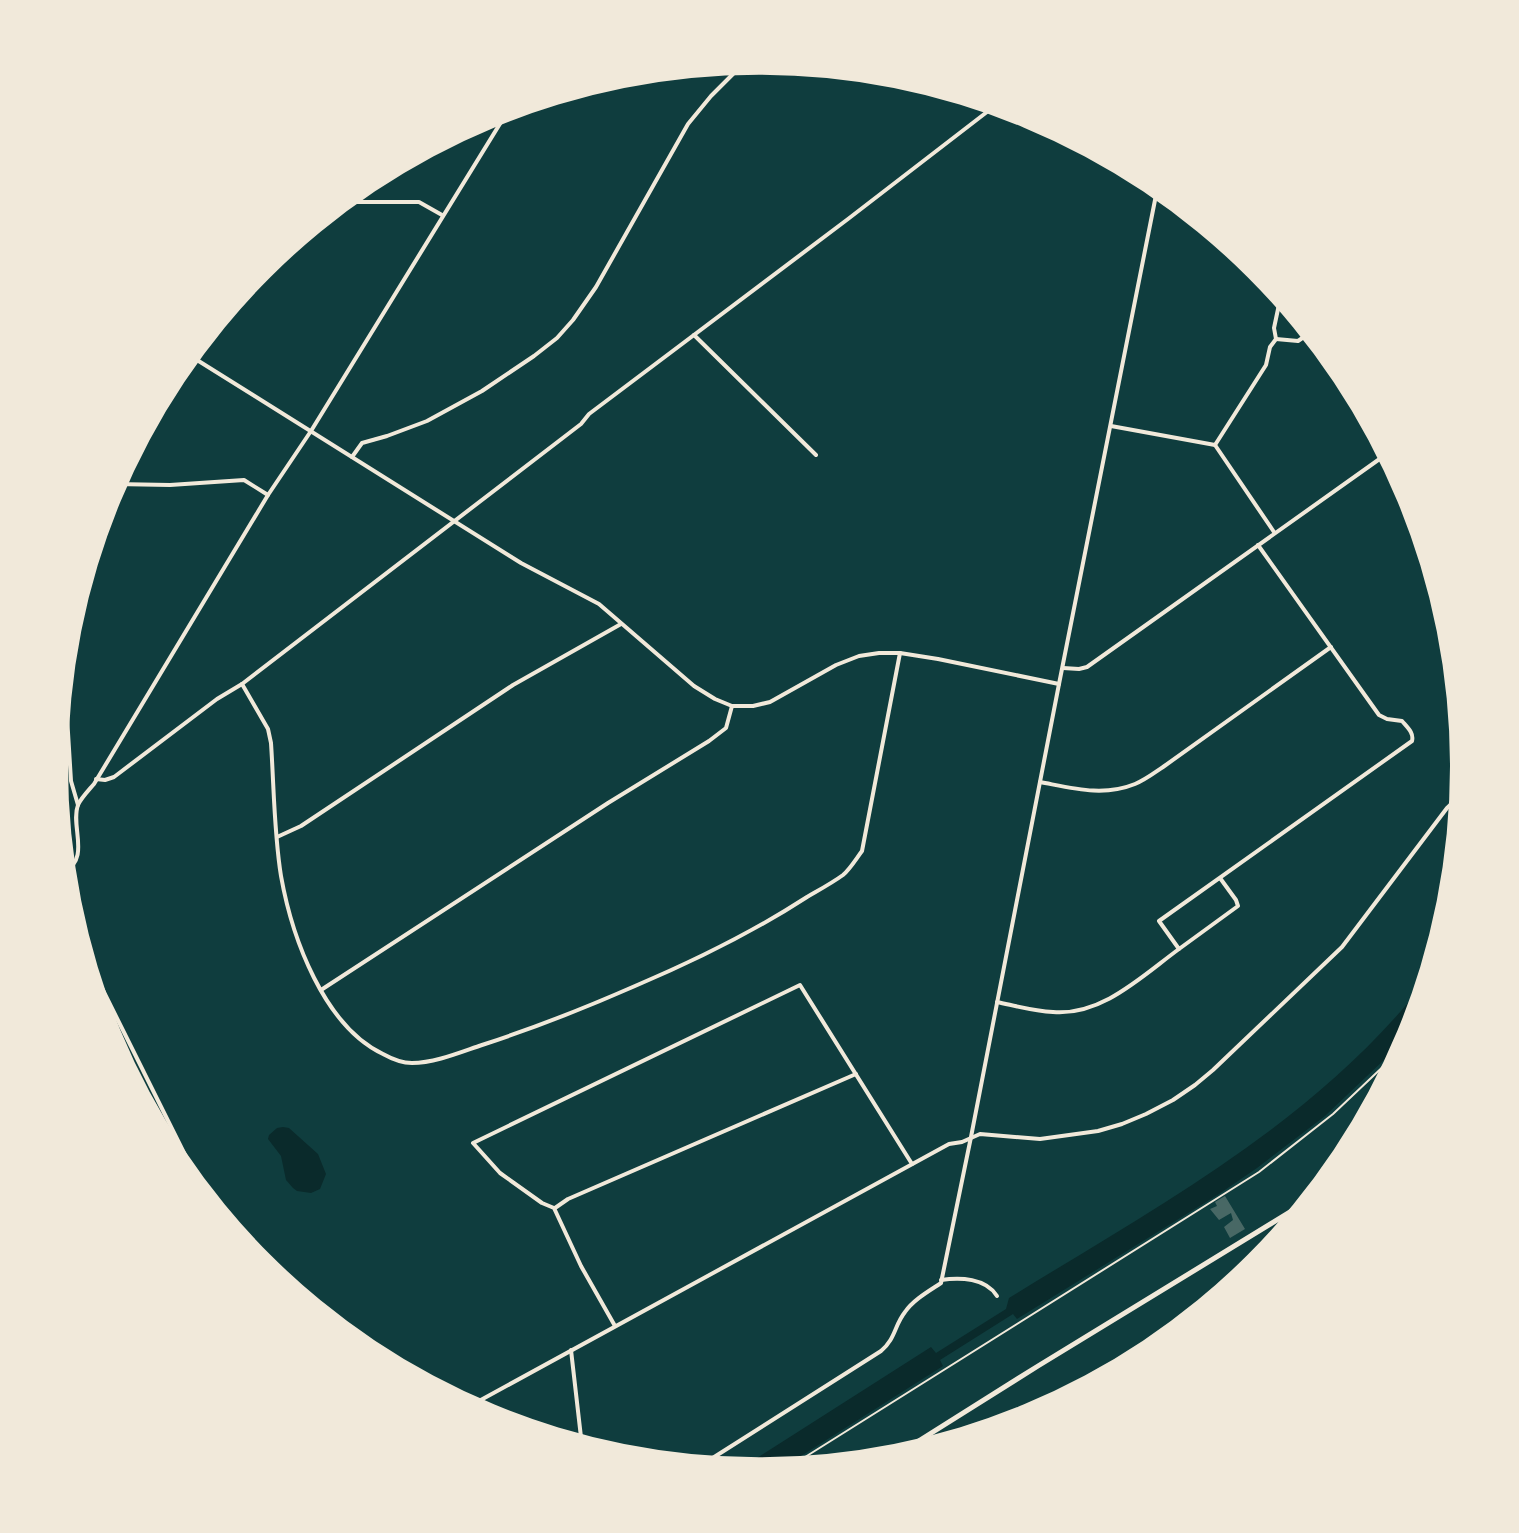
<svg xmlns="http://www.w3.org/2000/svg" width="1519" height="1533" font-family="Raleway,sans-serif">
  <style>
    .water { fill: #0a2a2b }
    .building { fill: #486865 }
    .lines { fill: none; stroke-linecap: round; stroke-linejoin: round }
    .service { stroke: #f1e9da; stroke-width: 2 }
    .minor { stroke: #f1e9da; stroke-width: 4 }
    .tertiary { stroke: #f1e9da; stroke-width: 5 }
    .secondary { stroke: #f1e9da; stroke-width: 5 }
  </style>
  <rect width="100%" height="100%" fill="#0f3d3e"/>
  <g class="water">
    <path d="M1429 977 1413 1030 1406 1039 1325 1116 1257 1168 1219 1194 1017 1319 1013 1314 940 1360 943 1366 779 1470 759 1472 738 1470 931 1347 936 1353 1006 1309 1009 1298C1161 1204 1318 1121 1429 977Z"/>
    <path d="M283 1127 289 1128 318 1154 326 1174 320 1189 311 1193 297 1191 293 1188 286 1180 281 1156 268 1139 269 1135 277 1128Z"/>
  </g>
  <path class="building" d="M1225 1196 1245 1229 1230 1238 1224 1227 1233 1220 1231 1213 1219 1220 1210 1209 1217 1206 1215 1202Z"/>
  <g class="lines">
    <path class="service" d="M786 1469 1259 1172 1333 1114 1408 1043"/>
    <g class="minor">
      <path d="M341 202H419L442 215"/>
      <path d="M694 335 816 455"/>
      <path d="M1276 339 1298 341 1311 332"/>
      <path d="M189 355 521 563 599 604 694 686 715 699 732 706H753L770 702 836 665 859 656 879 653H900L938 659 1059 684"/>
      <path d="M1111 426 1215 445 1274 532"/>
      <path d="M1215 445 1266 365 1270 347 1276 339 1274 328 1281 295"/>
      <path d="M1387 453 1413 502"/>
      <path d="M352 457 362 443 387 436 427 421 482 391 534 356 557 338 573 320 596 287 688 124 711 96 735 72 740 63"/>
      <path d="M115 484 170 485 244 480 268 495"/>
      <path d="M64 668 71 781 78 805"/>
      <path d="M1063 668 1079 669 1087 667 1388 453"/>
      <path d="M242 684 268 729 271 743C274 788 274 833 281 876 292 938 324 1026 383 1054 392 1059 402 1063 412 1063 435 1063 461 1052 482 1045 534 1028 585 1008 635 986 694 961 753 932 807 897 819 890 832 883 843 875 850 869 856 859 862 851L900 653"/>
      <path d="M96 779 105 780 114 777 217 699 242 684 581 424 589 414 848 219 996 105"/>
      <path d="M1040 782C1072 788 1103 797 1135 784 1145 780 1154 773 1163 767L1331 647"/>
      <path d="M277 837 301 826 513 685 621 624"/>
      <path d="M69 870 75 883 72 919"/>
      <path d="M64 872C91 858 70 826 78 805 81 798 89 790 94 784L268 495 311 431 509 109"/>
      <path d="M1220 878 1236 900 1238 906 1179 949 1159 921 1412 741C1414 733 1408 728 1402 721L1387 719 1379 715 1258 545"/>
      <path d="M80 944 209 1203"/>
      <path d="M321 990 608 803 709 741 726 728 732 706"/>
      <path d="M997 1002C1016 1006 1034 1011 1053 1012 1102 1016 1142 976 1179 949"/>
      <path d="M555 1208 568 1199 856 1074"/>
      <path d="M941 1280C960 1277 986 1278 997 1296"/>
      <path d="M615 1326 581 1266 554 1208 542 1203 500 1173 473 1143 800 985 912 1164"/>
      <path d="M571 1350 582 1446"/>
      <path d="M468 1407 949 1144 962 1142 980 1134 1040 1139 1098 1131 1122 1124 1146 1114 1173 1100 1195 1085 1213 1070 1342 947 1447 808 1462 794"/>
      <path d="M700 1466 881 1351C896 1338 894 1326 905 1312 913 1300 929 1291 941 1283L971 1137 1059 684 1158 185"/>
    </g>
    <path class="tertiary" d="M884 73 903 76"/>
    <path class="secondary" d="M890 1459 1038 1366 1313 1198"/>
  </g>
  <path d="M0 0H1519V1533H0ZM68 766a691 691 0 1 1 1382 0a691 691 0 1 1-1382 0Z" fill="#f1e9da" fill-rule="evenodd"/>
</svg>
